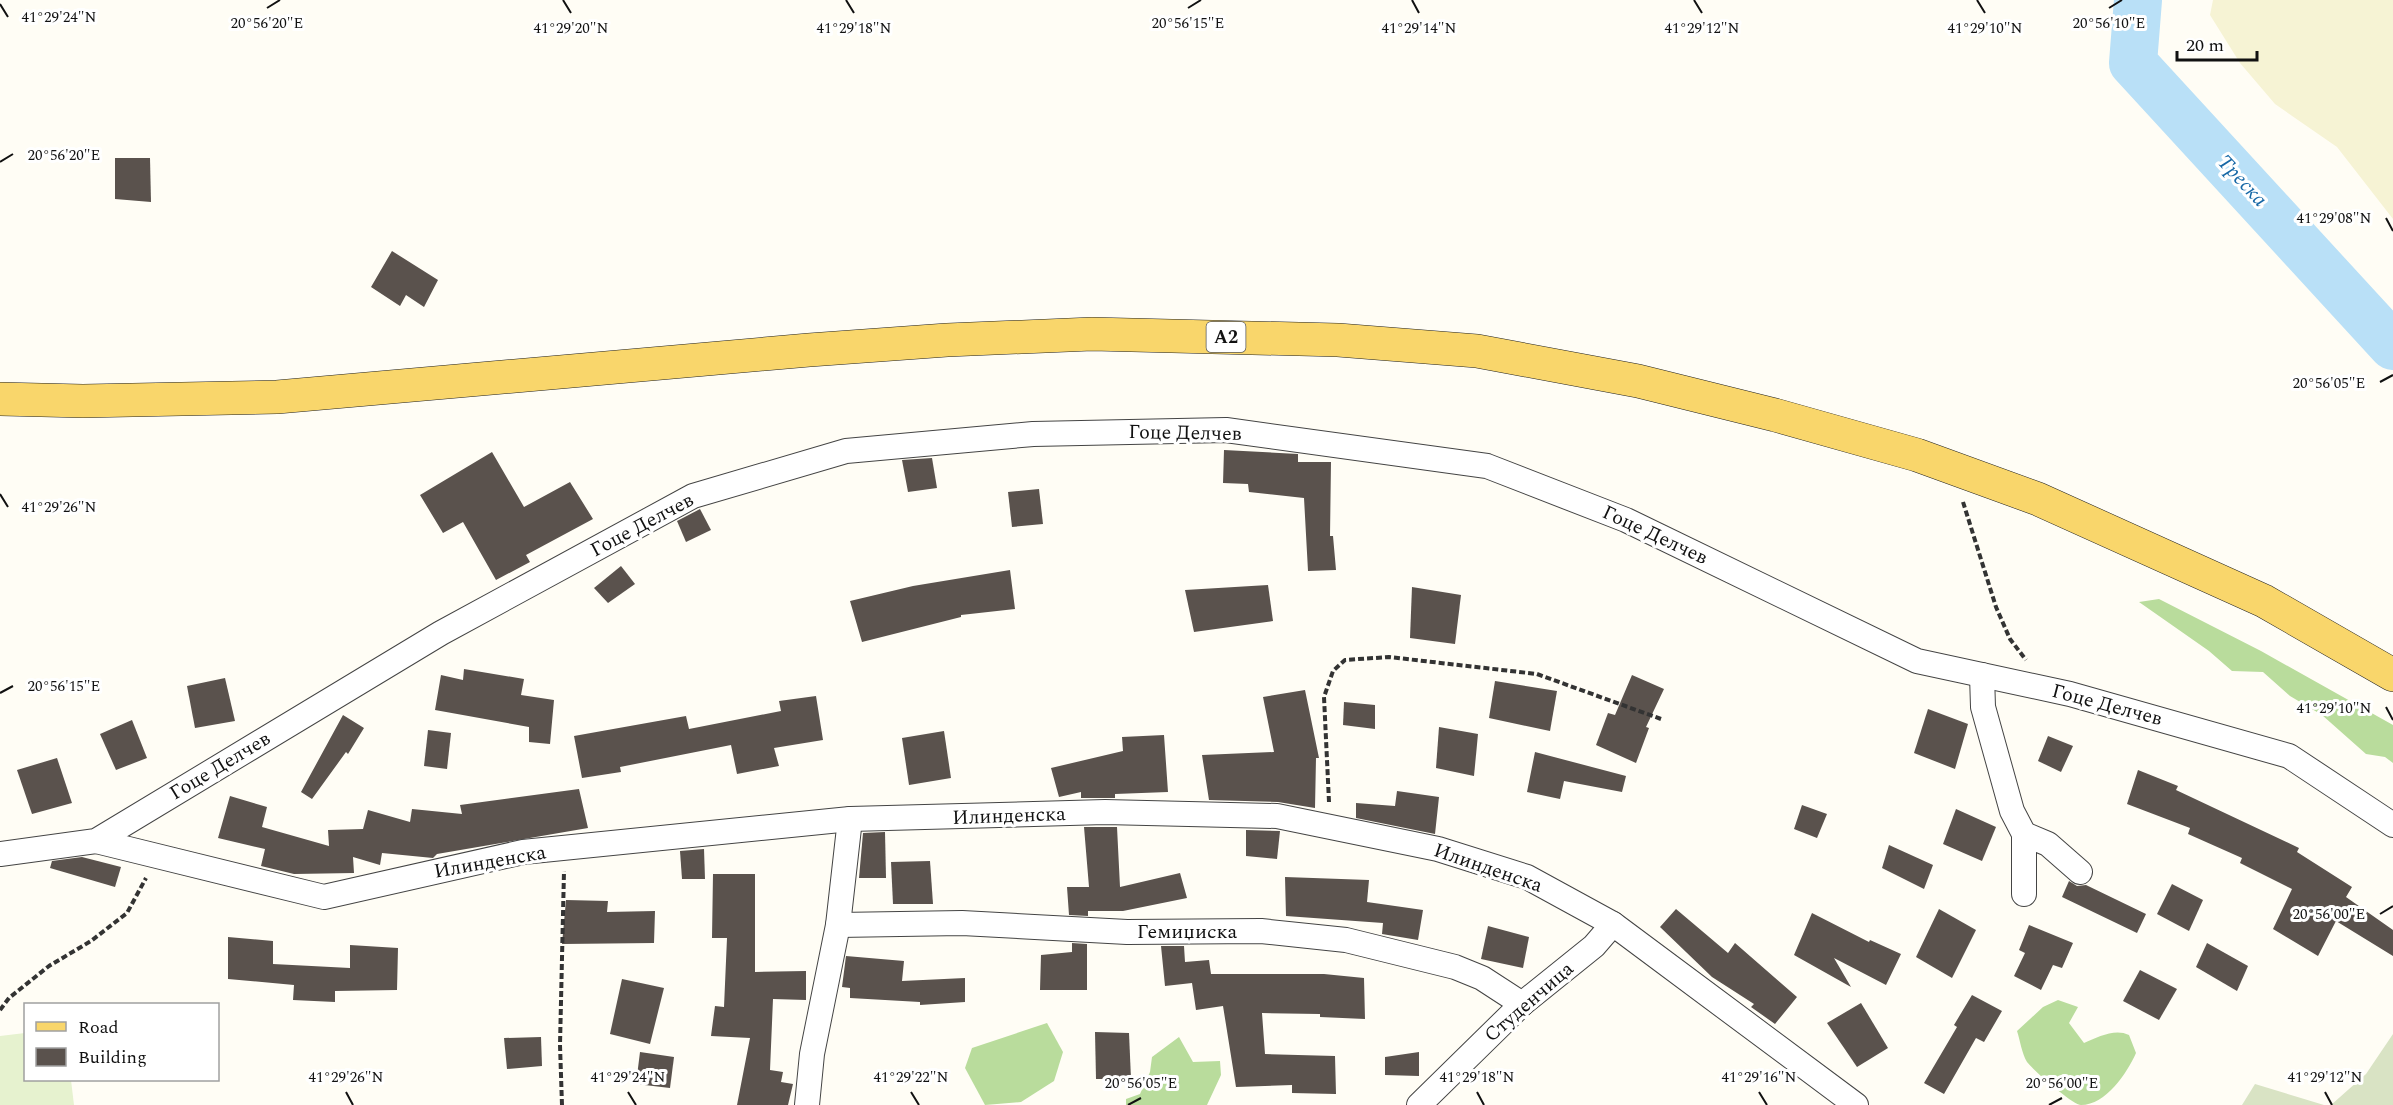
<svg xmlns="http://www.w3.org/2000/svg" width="2393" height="1105" font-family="Spectral,serif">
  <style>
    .farmland { fill: #f6f3d4 }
    .forest { fill: #b9dc9c }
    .cemetery { fill: #d9e3c4 }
    .pitch { fill: #e6f2cf }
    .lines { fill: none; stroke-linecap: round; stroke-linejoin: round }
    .river { stroke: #b9e0f7; stroke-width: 48 }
    .building { fill: #5a524d }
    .street-casing { stroke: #444; stroke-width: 26 }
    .primary-casing { stroke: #222; stroke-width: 34 }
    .path { stroke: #333; stroke-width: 4; stroke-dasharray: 6 3; stroke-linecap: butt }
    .street { stroke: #fff; stroke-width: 24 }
    .primary { stroke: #f9d66b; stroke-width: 33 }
    .ticks { fill: none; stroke: #111; stroke-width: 2 }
    .labels { text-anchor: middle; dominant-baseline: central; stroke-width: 6; stroke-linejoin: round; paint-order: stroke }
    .shield { fill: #fff; stroke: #585858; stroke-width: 1.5 }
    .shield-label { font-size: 18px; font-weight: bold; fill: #111 }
    .street-label { font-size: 20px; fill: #111; stroke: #fff }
    .water-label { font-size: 21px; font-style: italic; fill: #1768a6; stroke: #fff }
    .ticks-label { font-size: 15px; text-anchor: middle; fill: #111; stroke: #fff; stroke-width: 6; stroke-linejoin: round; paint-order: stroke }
  </style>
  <rect width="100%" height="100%" fill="#fffdf5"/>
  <path class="farmland" d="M2213 0H2393V219L2337 147 2275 104 2240 63 2210 15Z"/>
  <g class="forest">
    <path d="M2159 599 2261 651 2393 725V763L2385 757 2366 754 2322 715 2290 696 2263 672 2232 671 2209 651 2139 602Z"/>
    <path d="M2058 1000 2078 1007 2069 1023 2084 1043C2098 1037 2115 1028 2129 1035L2136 1053C2127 1073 2106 1105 2081 1105 2073 1105 2033 1070 2027 1062 2022 1054 2020 1040 2017 1031L2043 1007Z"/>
    <path d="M1047 1023 1063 1052 1054 1081 1021 1102 985 1105 965 1068 972 1048Z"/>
    <path d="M1179 1037 1193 1062 1220 1061 1221 1075 1207 1105H1126V1099L1140 1094 1150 1072 1152 1057Z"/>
  </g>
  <g class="cemetery">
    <path d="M2393 1034V1105H2331L2366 1074Z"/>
    <path d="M2255 1084 2324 1105H2242Z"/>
  </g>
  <path class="pitch" d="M25 1033 26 1080H71L74 1105H0V1036Z"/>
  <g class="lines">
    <path class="river" d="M2138 0 2133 63 2393 346"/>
  </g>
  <g class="building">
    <path d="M115 158H150L151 202 115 199Z"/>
    <path d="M392 251 438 280 424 307 406 295 400 306 371 287Z"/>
    <path d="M1224 450 1298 454V462H1331L1330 536H1333L1336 570 1308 571 1304 498 1249 492 1248 484 1223 483Z"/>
    <path d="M492 452 524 507 570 482 593 519 526 555 530 562 496 580 463 522 443 533 420 495Z"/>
    <path d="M932 458 937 488 908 492 902 460Z"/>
    <path d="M1039 489 1043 524 1012 527 1008 492Z"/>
    <path d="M700 509 711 530 686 542 677 521Z"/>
    <path d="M621 566 635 584 608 603 594 588Z"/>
    <path d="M1010 570 1015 609 961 615V617L862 642 850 601 913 586Z"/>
    <path d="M1268 585 1273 621 1194 632 1185 590Z"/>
    <path d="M1412 587 1461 595 1455 644 1410 638Z"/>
    <path d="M464 669 524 679 521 695 554 700 550 744 529 742V727L435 710 441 675 463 680Z"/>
    <path d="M1632 675 1664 689 1646 727 1649 728 1636 763 1596 745 1608 713 1615 715Z"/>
    <path d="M225 678 235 721 195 728 187 686Z"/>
    <path d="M1495 681 1557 691 1550 731 1489 718Z"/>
    <path d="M1305 690 1319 758H1316L1315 808 1278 802 1209 800 1202 755 1274 752 1263 697Z"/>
    <path d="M816 696 823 740 774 748 779 766 737 774 731 745 620 767 621 772 582 778 574 736 686 716 689 729 781 711 779 701Z"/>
    <path d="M1344 702 1375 705V729L1343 725Z"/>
    <path d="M1928 709 1968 724 1955 769 1914 753Z"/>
    <path d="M343 715 364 728 348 754 346 752 312 799 301 792Z"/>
    <path d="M132 720 147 758 116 770 100 734Z"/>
    <path d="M1439 727 1478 734 1474 776 1436 768Z"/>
    <path d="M428 730 451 733 447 769 424 766Z"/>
    <path d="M944 731 951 778 909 785 902 738Z"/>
    <path d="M1164 735 1168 792 1115 794V798H1081V792L1059 797 1051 768 1123 751 1122 737Z"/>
    <path d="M2048 736 2073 746 2061 772 2038 761Z"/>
    <path d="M1535 752 1626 776 1622 792 1564 781 1560 799 1527 792Z"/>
    <path d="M57 758 72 803 32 814 17 770Z"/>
    <path d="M2138 770 2178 786 2176 790 2299 848 2297 852 2352 887 2346 897 2393 930V956L2336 921 2318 956 2273 929 2292 889 2240 863 2242 858 2188 834 2190 828 2127 804Z"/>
    <path d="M579 789 588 828 437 854 433 858 382 853 380 865 353 857 354 873 294 874 261 866 265 849 218 838 230 796 267 807 262 827 329 846 328 830 363 829 368 810 410 822 412 809 462 814 460 805Z"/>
    <path d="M1397 791 1439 797 1435 834 1356 818V803L1395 806Z"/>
    <path d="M1802 805 1827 814 1817 838 1794 829Z"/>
    <path d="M1956 809 1996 827 1982 861 1943 844Z"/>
    <path d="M1084 827H1117L1120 887 1180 873 1187 898 1123 911H1088V916L1069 915 1067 887H1089Z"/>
    <path d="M1246 830 1280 831 1277 859 1246 856Z"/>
    <path d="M885 832 886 878H859L863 833Z"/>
    <path d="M1889 845 1933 865 1924 889 1882 868Z"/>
    <path d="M704 849 705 879H682L680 851Z"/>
    <path d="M82 857 121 867 115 887 50 868 52 861Z"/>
    <path d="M930 861 933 904H893L891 862Z"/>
    <path d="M713 874H755V972L806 971V1000L773 999 770 1070 783 1072 781 1082 793 1084 788 1105H737L750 1038 711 1036 715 1006 724 1007 727 938H712Z"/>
    <path d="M1285 877 1369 880 1367 902 1423 910 1418 940 1382 934 1383 923 1286 916Z"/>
    <path d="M2069 881 2077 886 2086 885 2146 914 2137 933 2062 897Z"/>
    <path d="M2172 884 2203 900 2189 931 2157 914Z"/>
    <path d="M566 900 608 901 607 912 655 911 654 943 562 944Z"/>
    <path d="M1676 909 1728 953 1735 943 1797 997 1775 1024 1751 1007 1754 1004 1712 977 1660 927Z"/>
    <path d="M1939 909 1976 930 1952 978 1916 957Z"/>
    <path d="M1812 913 1869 942 1870 940 1901 954 1886 985 1834 958 1851 987 1794 955Z"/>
    <path d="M2029 925 2073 943 2062 968 2053 965 2041 990 2014 976 2025 953 2019 950Z"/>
    <path d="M1488 926 1529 937 1523 968 1481 959Z"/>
    <path d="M228 937 273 941V964L350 968V945L398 948 397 990 335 991V1002L293 1000 294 985 228 979Z"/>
    <path d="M1072 943 1087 944V990H1040L1041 955 1072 952Z"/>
    <path d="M2207 943 2248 966 2237 991 2196 967Z"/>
    <path d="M1161 946H1184L1185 962 1209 960 1211 974H1324L1364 978 1365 1019 1320 1017V1014L1262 1013 1265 1054 1335 1056 1336 1094 1292 1093V1085L1236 1087 1223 1006 1196 1010 1192 983 1165 986Z"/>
    <path d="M846 956 904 961 902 981 965 978V1002L920 1005V1002L850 998V988L842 987Z"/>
    <path d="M2140 970 2177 989 2159 1020 2123 1001Z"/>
    <path d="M622 979 664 988 650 1044 610 1034Z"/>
    <path d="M1972 995 2002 1011 1984 1042 1976 1038 1944 1094 1924 1083 1957 1027 1954 1025Z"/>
    <path d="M1861 1003 1888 1048 1857 1067 1827 1023Z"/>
    <path d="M1095 1032 1129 1033 1131 1079H1096Z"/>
    <path d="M541 1037 542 1066 507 1069 504 1038Z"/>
    <path d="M640 1052 674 1057 670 1088 636 1084Z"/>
    <path d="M1419 1052V1076L1385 1075V1057Z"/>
  </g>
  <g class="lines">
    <defs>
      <g id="street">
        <path d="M1982 675 1983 707 2012 811 2024 834V894"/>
        <path d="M2024 834 2048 844 2080 872"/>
        <path d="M96 841 324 897 523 852 850 819 1105 812 1277 816 1438 849 1527 877 1613 924 1856 1105"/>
        <path d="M0 854 96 841 441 633 693 496 846 451 1033 434 1226 430 1487 466 1626 520 1917 661 2070 694 2289 756 2393 825"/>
        <path d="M838 925 962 923 1127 932 1261 931 1346 940 1455 967 1482 978 1522 1004"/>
        <path d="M807 1105 812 1054 838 925 850 819"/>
        <path d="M1419 1105 1522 1004 1594 946 1613 924"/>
      </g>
      <path id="primary" d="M0 399 83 401 277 397 809 350 947 340 1092 334 1338 340 1477 351 1638 381 1775 415 1917 455 2038 499 2264 601 2393 675"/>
    </defs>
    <use href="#street" class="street-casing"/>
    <use href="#primary" class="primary-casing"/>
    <g class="path">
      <path d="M1963 502 1996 607 2010 639 2026 660"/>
      <path d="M1329 802 1324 697 1333 671 1345 660 1389 657 1537 674 1661 719"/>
      <path d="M0 1010 9 998 49 966 91 941 127 913 146 878"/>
      <path d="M562 1105 560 1045 564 871"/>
    </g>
    <use href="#street" class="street"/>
    <use href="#primary" class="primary"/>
  </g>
  <path class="ticks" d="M563 0 571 13M846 0 854 13M1412 0 1419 13M1694 0 1702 13M1977 0 1985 13M0 4 8 17M267 8 280 0M1188 8 1201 0M2109 8 2122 0M0 162 13 154M2386 218 2393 231M2380 382 2393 375M0 494 8 507M0 693 13 686M2386 707 2393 720M2380 914 2393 906M346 1092 353 1105M628 1092 636 1105M911 1092 919 1105M1477 1092 1484 1105M1759 1092 1767 1105M2325 1092 2332 1105M1128 1105 1141 1098M2049 1105 2062 1098"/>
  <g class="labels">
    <rect class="shield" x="1206.5" y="322" width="39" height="30" rx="4.5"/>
    <g class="shield-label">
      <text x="1226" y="337">A2</text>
    </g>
    <g class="street-label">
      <text transform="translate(1185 433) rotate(1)">Гоце Делчев</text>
      <text transform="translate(642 525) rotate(-28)">Гоце Делчев</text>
      <text transform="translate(1655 535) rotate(25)">Гоце Делчев</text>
      <text transform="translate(2107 705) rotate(15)">Гоце Делчев</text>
      <text transform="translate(220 766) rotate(-31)">Гоце Делчев</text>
      <text transform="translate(1009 816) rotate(-2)">Илинденска</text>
      <text transform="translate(490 862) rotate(-10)">Илинденска</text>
      <text transform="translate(1488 868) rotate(19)">Илинденска</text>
      <text x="1187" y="932">Гемиџиска</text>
      <text transform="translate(1529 1002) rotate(-41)">Студенчица</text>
    </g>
    <g class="water-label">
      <text transform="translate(2242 181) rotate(47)">Треска</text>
    </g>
  </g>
  <g class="ticks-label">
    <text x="59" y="22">41°29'24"N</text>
    <text x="267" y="28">20°56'20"E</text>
    <text x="1188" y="28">20°56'15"E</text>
    <text x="2109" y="28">20°56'10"E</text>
    <text x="571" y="33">41°29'20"N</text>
    <text x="854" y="33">41°29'18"N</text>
    <text x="1419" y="33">41°29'14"N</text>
    <text x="1702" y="33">41°29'12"N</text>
    <text x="1985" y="33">41°29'10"N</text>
    <text x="64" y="160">20°56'20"E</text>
    <text x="2334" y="223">41°29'08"N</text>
    <text x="2329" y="388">20°56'05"E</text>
    <text x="59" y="512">41°29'26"N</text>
    <text x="64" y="691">20°56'15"E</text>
    <text x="2334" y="713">41°29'10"N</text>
    <text x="2329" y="919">20°56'00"E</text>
    <text x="346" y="1082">41°29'26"N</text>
    <text x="628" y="1082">41°29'24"N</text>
    <text x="911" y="1082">41°29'22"N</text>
    <text x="1477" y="1082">41°29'18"N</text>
    <text x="1759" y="1082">41°29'16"N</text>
    <text x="2325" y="1082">41°29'12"N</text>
    <text x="1141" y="1088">20°56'05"E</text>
    <text x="2062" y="1088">20°56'00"E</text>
  </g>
  <rect x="24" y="1003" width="195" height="78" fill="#ffffff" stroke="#a0a0a0" stroke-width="1.5"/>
  <rect x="36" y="1022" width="30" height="9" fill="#f9d66b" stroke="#a0a0a0" stroke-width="1.5"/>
  <text x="78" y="1033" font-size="18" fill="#111111">Road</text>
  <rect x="36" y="1048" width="30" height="18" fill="#5a524d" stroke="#a0a0a0" stroke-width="1.5"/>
  <text x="78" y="1063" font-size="18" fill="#111111">Building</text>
  <path d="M2177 51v9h80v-9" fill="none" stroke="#111111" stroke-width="3"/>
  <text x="2186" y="51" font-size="18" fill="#111111" stroke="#ffffff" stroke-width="4.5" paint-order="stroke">20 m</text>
</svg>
